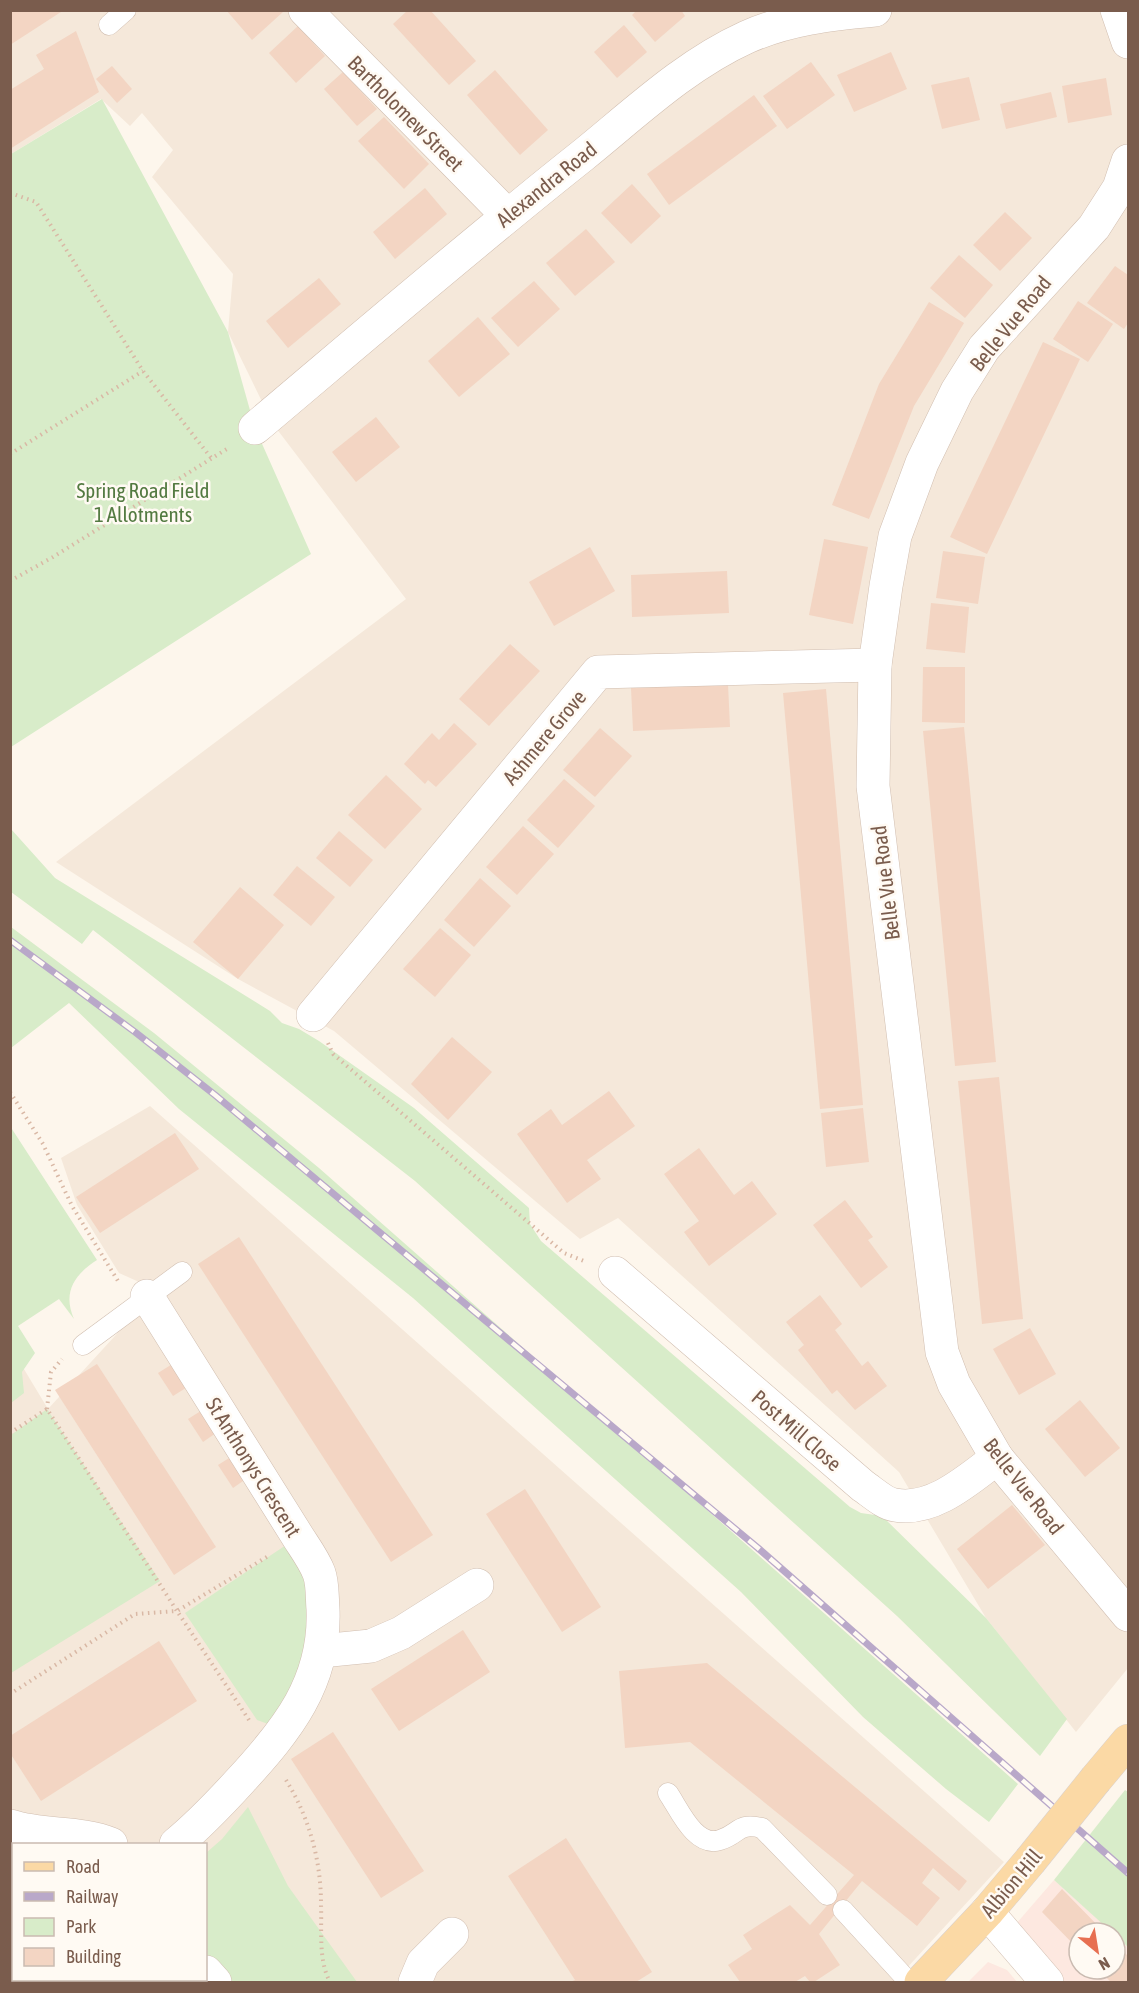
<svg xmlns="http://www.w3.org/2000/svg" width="1139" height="1993" font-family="'Asap Condensed',sans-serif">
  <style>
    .residential { fill: #f5e8da; fill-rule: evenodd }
    .commercial { fill: #fde8e0 }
    .education { fill: #f3e8fa }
    .green { fill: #d8ecc9 }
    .building { fill: #f3d5c3 }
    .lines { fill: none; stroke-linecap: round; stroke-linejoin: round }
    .service-casing { stroke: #d1beb0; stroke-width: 21 }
    .minor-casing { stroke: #d1beb0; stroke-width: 34 }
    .primary-casing { stroke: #dad1cd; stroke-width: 34 }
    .path { stroke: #d9b8a5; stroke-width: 4; stroke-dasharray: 1.5 4.5; stroke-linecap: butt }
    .service { stroke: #fff; stroke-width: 20 }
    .minor { stroke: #fff; stroke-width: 33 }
    .primary { stroke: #fbd9a5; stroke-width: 33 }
    .rail-casing { stroke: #b9a8c9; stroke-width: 7 }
    .rail { stroke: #fffaf3; stroke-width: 4.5; stroke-dasharray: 14; stroke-linecap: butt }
    .primary-bridge-casing { stroke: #dad1cd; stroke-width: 34; stroke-linecap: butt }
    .primary-bridge { stroke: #fbd9a5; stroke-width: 33 }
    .labels { text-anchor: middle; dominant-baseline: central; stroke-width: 5; stroke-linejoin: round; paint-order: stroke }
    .street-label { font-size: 21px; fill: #7a5c4d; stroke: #fffaf3 }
    .park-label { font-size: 21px; fill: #537a41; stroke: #fffaf3 }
  </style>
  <rect width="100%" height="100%" fill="#fdf6ec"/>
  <g class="residential">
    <path d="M11 11H1128V1668L1076 1732 986 1618 899 1472 618 1218 580 1239 334 1031 238 979 56 862 406 599 273 424 228 332 233 274 152 177 173 150 142 113 130 126 101 99 11 154Z"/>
    <path d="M150 1106 1004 1862 894 1982H11L10 1346 48 1409 157 1290 119 1273 77 1205 61 1158ZM14 1844H206V1980H14Z"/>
  </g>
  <g class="commercial">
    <path d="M1054 1880 1113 1933H1079V1969H1115V1935L1128 1947V1982H1062L1016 1924Z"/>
    <path d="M988 1962 1007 1970 1017 1982H968Z"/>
  </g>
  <path class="education" d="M13 1901 14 1980H156L158 1982H11L10 1902Z"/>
  <g class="green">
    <path d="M102 99 228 332 255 428 311 554 11 747V154Z"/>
    <path d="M11 829 55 878 270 1011 282 1023 299 1029 319 1041 414 1108 529 1208 530 1224 541 1241 850 1507 861 1513 882 1516 986 1618 1067 1719 1040 1756 897 1616 415 1181 93 930 82 944 11 892Z"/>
    <path d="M11 927 154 1033 319 1168 1018 1784 989 1822 946 1789 863 1717 741 1592 413 1298 179 1109 69 1003 11 1048Z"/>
    <path d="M10 1126 97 1260C75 1274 62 1292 74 1319L59 1299 18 1326 35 1353 22 1372 24 1393 11 1403Z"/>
    <path d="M47 1409 160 1581 11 1673V1435Z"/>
    <path d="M298 1537 322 1595 285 1730 257 1720 185 1613Z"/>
    <path d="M1125 1790 1128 1792V1947L1054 1880Z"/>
    <path d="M248 1807 288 1886 357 1982H158L156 1980H206V1853L222 1839Z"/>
  </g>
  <g class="building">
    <path d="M10 10H64L10 45Z"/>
    <path d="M226 10H282L283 12 252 40Z"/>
    <path d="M408 10H430L476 61 449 85 393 24Z"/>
    <path d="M637 10H681L685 16 655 42 632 15Z"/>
    <path d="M624 25 647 52 617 78 594 52Z"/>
    <path d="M298 26 325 56 296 83 269 53Z"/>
    <path d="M76 31 99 92 10 149V90L44 69 36 55Z"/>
    <path d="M891 52 907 89 854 112 837 75Z"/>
    <path d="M811 62 835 95 787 129 763 96Z"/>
    <path d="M112 66 132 89 117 103 96 79Z"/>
    <path d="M495 70 548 130 520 155 467 95Z"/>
    <path d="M343 72 377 109 357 126 324 89Z"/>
    <path d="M969 77 980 120 942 129 931 85Z"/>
    <path d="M1106 78 1112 115 1068 123 1062 86Z"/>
    <path d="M1051 92 1057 117 1006 129 1000 104Z"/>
    <path d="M754 95 777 126 669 205 647 174Z"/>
    <path d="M384 117 429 164 404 189 358 141Z"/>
    <path d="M632 184 661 216 631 244 601 213Z"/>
    <path d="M425 188 447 214 395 259 373 232Z"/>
    <path d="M1005 212 1032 238 1000 271 973 245Z"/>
    <path d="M586 229 615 262 575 296 546 263Z"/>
    <path d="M959 255 993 285 965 318 930 288Z"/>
    <path d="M1115 266 1128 275V323L1124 329 1087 303Z"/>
    <path d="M319 278 341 304 288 348 266 321Z"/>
    <path d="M534 281 560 309 518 347 491 318Z"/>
    <path d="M1078 301 1113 324 1088 362 1053 339Z"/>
    <path d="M929 302 964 323 914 406 869 519 832 505 879 384Z"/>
    <path d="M478 317 510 354 459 397 428 361Z"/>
    <path d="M1043 342 1080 359 987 554 950 537Z"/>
    <path d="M376 417 400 447 356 482 332 452Z"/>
    <path d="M824 539 868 547 853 624 809 615Z"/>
    <path d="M590 547 615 591 554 626 529 582Z"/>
    <path d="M943 551 985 557 978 604 936 598Z"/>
    <path d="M727 571 729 613 632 617 631 575Z"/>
    <path d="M931 603 969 607 965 653 926 649Z"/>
    <path d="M510 644 540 671 489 726 459 699Z"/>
    <path d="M923 667H965V723L922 722Z"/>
    <path d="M728 684 730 727 633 731 631 688Z"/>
    <path d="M826 689 863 1105 820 1109 783 693Z"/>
    <path d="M454 723 477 744 436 787 428 780 425 784 404 764 432 733 439 740Z"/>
    <path d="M964 727 996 1062 955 1066 923 731Z"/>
    <path d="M600 728 632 756 595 797 563 770Z"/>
    <path d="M386 775 422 809 385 849 348 815Z"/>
    <path d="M564 779 595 806 558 848 527 820Z"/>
    <path d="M523 826 554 854 517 895 486 867Z"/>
    <path d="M339 831 373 860 350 887 316 858Z"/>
    <path d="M297 866 335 897 311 926 273 895Z"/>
    <path d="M480 878 511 906 474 947 444 920Z"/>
    <path d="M240 887 284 925 238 979 193 942Z"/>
    <path d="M440 928 471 955 435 997 403 969Z"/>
    <path d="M452 1037 492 1072 448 1120 411 1084Z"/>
    <path d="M999 1077 1023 1319 982 1324 958 1081Z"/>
    <path d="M609 1091 635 1126 587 1160 601 1179 567 1203 517 1134 551 1109 562 1125Z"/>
    <path d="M863 1108 869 1162 826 1167 821 1113Z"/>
    <path d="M175 1133 199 1169 100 1233 76 1197Z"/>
    <path d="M699 1148 734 1195 752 1181 777 1214 709 1266 684 1232 699 1221 664 1174Z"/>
    <path d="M845 1200 873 1237 868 1240 888 1267 861 1288 813 1225Z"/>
    <path d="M239 1237 433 1535 391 1562 198 1264Z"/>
    <path d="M820 1295 842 1324 835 1330 862 1366 868 1361 887 1386 855 1410 837 1390 832 1394 798 1350 804 1345 786 1322Z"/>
    <path d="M1030 1328 1056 1374 1019 1395 993 1349Z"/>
    <path d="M182 1358 197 1381 173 1396 158 1373Z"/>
    <path d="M97 1364 216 1547 174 1575 55 1390Z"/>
    <path d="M1080 1400 1120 1448 1085 1477 1045 1429Z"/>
    <path d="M212 1404 226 1426 203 1442 188 1419Z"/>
    <path d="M242 1450 256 1472 233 1488 218 1465Z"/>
    <path d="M525 1489 601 1607 562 1632 486 1514Z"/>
    <path d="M1012 1505 1045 1545 988 1589 957 1549Z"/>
    <path d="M463 1630 490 1672 399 1731 371 1689Z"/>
    <path d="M159 1641 197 1701 41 1801 10 1753V1736Z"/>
    <path d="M707 1663 967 1881 959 1891 933 1868 922 1883 940 1898 917 1926 862 1881 819 1934 840 1965 814 1982H810L805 1976 795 1982H740L728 1965 752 1949 743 1935 790 1905 810 1925 854 1875 690 1742 625 1748 619 1671Z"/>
    <path d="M333 1732 424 1871 381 1898 291 1759Z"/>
    <path d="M566 1838 652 1972 636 1982H570L575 1980 508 1876Z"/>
    <path d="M1062 1889 1105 1933H1079V1950L1042 1912Z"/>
    <path d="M1115 1943 1128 1956V1982H1111L1097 1969H1115Z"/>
  </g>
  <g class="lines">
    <defs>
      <g id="service">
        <path d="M109 25 126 10"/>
        <path d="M83 1345 182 1272"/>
        <path d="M668 1793C679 1809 695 1848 720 1840 740 1834 737 1822 762 1828L827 1895"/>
        <path d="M843 1910 909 1982"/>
      </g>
      <g id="minor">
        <path d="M305 10 507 215"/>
        <path d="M1117 10 1128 42"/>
        <path d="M1128 161 1119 188 1094 227 984 348 957 391 922 463 895 536 886 586 875 665 873 786 942 1352 954 1384 997 1458 1128 1615"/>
        <path d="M255 428C363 337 471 244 582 156 634 114 685 65 747 37 788 19 830 14 875 10"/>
        <path d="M313 1015 598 672 875 665"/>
        <path d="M615 1273 863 1486C872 1492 885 1504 895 1505 933 1512 969 1479 997 1458"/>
        <path d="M147 1296 298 1537C305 1548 314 1560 319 1573 323 1584 322 1598 323 1609 326 1682 287 1730 241 1780 220 1803 199 1825 176 1844"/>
        <path d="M321 1651 371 1646 401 1633 477 1585"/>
        <path d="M10 1826C43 1837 79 1831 111 1844"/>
        <path d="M987 1912 1047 1982"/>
        <path d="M206 1972 215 1982"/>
        <path d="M415 1982 423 1963 452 1934"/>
      </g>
      <g id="primary">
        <path d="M1096 1779 1128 1741"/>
        <path d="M921 1982 987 1912 1030 1861"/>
      </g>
    </defs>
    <use href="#service" class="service-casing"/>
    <use href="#minor" class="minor-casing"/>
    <use href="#primary" class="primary-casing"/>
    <g class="path">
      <path d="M10 193 36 202 143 371 212 459"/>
      <path d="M10 454 143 371"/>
      <path d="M10 581 53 557 230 447"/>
      <path d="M328 1043 333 1054 564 1253 584 1261"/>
      <path d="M10 1092 43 1144 72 1206 118 1281"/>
      <path d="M47 1409 51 1372 62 1359"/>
      <path d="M10 1433 47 1409 177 1611 135 1614 10 1694"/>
      <path d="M249 1720 177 1611 270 1555"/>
      <path d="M286 1780C309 1817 321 1860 321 1904 322 1929 318 1960 330 1982"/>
    </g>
    <use href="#service" class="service"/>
    <use href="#minor" class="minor"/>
    <use href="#primary" class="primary"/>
    <defs>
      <path id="rail" d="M10 940 135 1032 215 1095 758 1548 1128 1873"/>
    </defs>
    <use href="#rail" class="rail-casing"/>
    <use href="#rail" class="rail"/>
    <defs>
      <path id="primary-bridge" d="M1030 1861 1096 1779"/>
    </defs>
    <use href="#primary-bridge" class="primary-bridge-casing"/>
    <use href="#primary-bridge" class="primary-bridge"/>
  </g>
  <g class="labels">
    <g class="street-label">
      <text transform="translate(406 113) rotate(45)">Bartholomew Street</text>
      <text transform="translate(546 184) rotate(-39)">Alexandra Road</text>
      <text transform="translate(1010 323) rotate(-51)">Belle Vue Road</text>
      <text transform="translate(544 737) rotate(-50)">Ashmere Grove</text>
      <text transform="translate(885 883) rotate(-97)">Belle Vue Road</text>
      <text transform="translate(797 1430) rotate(41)">Post Mill Close</text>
      <text transform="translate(254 1467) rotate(58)">St Anthonys Crescent</text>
      <text transform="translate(1024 1486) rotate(52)">Belle Vue Road</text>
      <text transform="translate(1011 1883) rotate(-50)">Albion Hill</text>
    </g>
    <g class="park-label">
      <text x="143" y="490">Spring Road Field<tspan x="143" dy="24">1 Allotments</tspan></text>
    </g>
  </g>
  <rect width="1139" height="1993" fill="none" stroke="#7a5c4d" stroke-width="24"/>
  <rect x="12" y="1843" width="195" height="138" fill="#fffaf3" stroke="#cabbb1" stroke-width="1.5"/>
  <rect x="24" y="1862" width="30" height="9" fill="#fbd9a5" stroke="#cabbb1" stroke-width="1.5"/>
  <text x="66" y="1873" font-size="18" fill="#7a5c4d">Road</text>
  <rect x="24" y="1892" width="30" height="9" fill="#b9a8c9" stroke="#cabbb1" stroke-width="1.5"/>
  <text x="66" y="1903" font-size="18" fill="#7a5c4d">Railway</text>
  <rect x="24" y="1918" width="30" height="18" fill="#d8ecc9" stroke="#cabbb1" stroke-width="1.5"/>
  <text x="66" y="1933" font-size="18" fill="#7a5c4d">Park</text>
  <rect x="24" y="1948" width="30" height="18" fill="#f3d5c3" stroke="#cabbb1" stroke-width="1.5"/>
  <text x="66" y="1963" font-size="18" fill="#7a5c4d">Building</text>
  <g transform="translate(1097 1951) rotate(150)"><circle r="28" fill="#fffaf3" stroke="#cabbb1" stroke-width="1.5"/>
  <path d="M0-4.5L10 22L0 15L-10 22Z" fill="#e76f51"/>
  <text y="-9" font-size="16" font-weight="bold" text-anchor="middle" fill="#7a5c4d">N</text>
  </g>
</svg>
